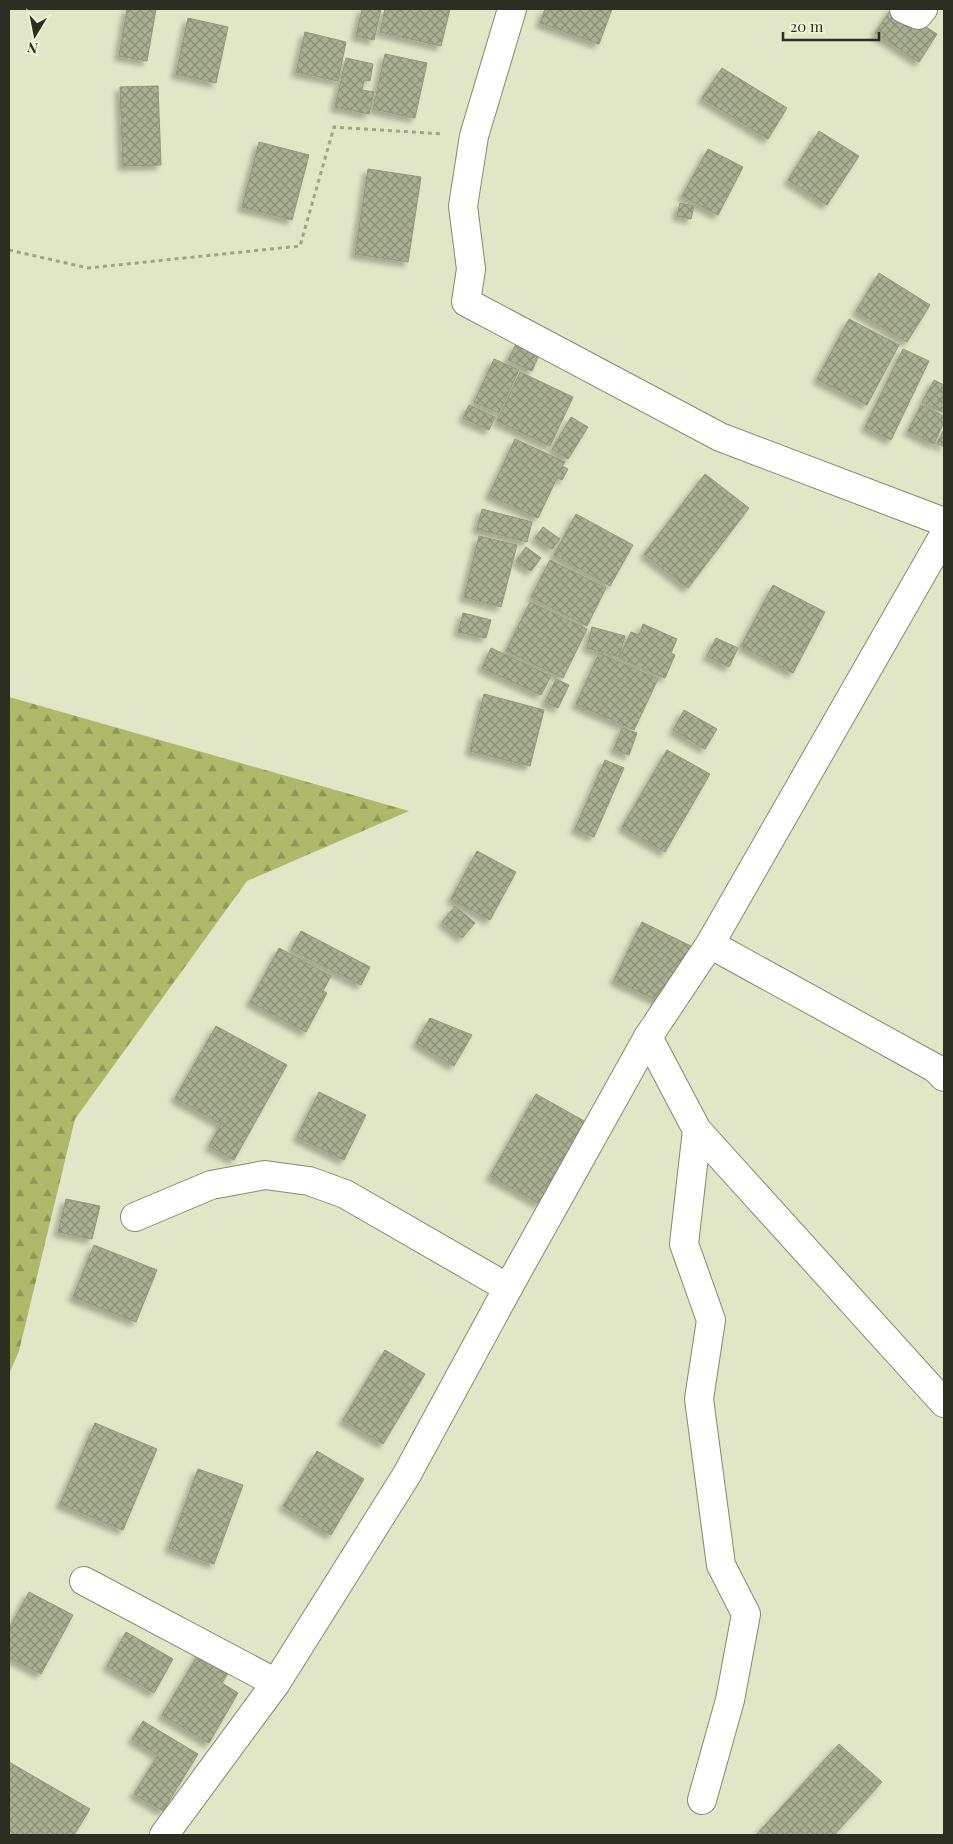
<svg xmlns="http://www.w3.org/2000/svg" width="953" height="1844" font-family="'Playfair Display',serif">
  <style>
    .forest { fill: url(#forest-firs) }
    .building { fill: url(#building-cross-hatch); stroke: #92987a; filter: url(#shadow) }
    .lines { fill: none; stroke-linecap: round; stroke-linejoin: round }
    .street-casing { stroke: #858a6d; stroke-width: 30 }
    .secondary-casing { stroke: #858a6d; stroke-width: 30 }
    .path { stroke: #9fa38b; stroke-width: 3; stroke-dasharray: 4 4; stroke-linecap: butt }
    .street { stroke: #fff; stroke-width: 28 }
    .secondary { stroke: #fff; stroke-width: 28 }
  </style>
  <defs>
    <pattern id="forest-firs" width="22" height="20" patternUnits="userSpaceOnUse" patternTransform="scale(1.25)"><rect width="22" height="20" fill="#aeba69"/><path d="M5 1l3.5 6h-7zM16 11l3.5 6h-7z" fill="#8e9856"/></pattern>
    <pattern id="building-cross-hatch" width="8" height="8" patternUnits="userSpaceOnUse" patternTransform="scale(1.25)"><rect width="8" height="8" fill="#a9af91"/><path d="M0 0l8 8M0 8l8-8" fill="none" stroke="#8a8f76"/></pattern>
    <filter id="shadow"><feDropShadow dx="-4.5" dy="4.5" stdDeviation="2.5" flood-color="#0004"/></filter>
  </defs>
  <rect width="100%" height="100%" fill="#e0e6c6"/>
  <path class="forest" d="M9 697 409 811 247 881 75 1119 19 1351 9 1374Z"/>
  <g class="building">
    <path d="M127 9H156L147 61 119 56Z"/>
    <path d="M362 9H381L374 40 356 36Z"/>
    <path d="M385 9H450L441 46 380 32Z"/>
    <path d="M545 9H612L599 44 540 23Z"/>
    <path d="M891 9H898L937 34 919 62 875 33Z"/>
    <path d="M188 18 228 27 216 83 176 74Z"/>
    <path d="M305 32 346 42 338 81 296 72Z"/>
    <path d="M385 54 427 63 415 118 373 109Z"/>
    <path d="M346 58 373 64 370 81 364 80 362 90 374 92 369 114 335 107Z"/>
    <path d="M722 68 787 108 768 139 702 98Z"/>
    <path d="M158 86 161 165 123 166 120 87Z"/>
    <path d="M819 131 859 156 827 205 788 180Z"/>
    <path d="M259 142 309 155 292 220 242 207Z"/>
    <path d="M708 149 743 167 718 215 682 196Z"/>
    <path d="M368 169 421 177 408 262 355 254Z"/>
    <path d="M680 203 694 206 691 219 677 216Z"/>
    <path d="M879 273 930 305 907 342 856 311Z"/>
    <path d="M849 319 899 345 867 405 817 379Z"/>
    <path d="M516 344 539 355 532 371 508 360Z"/>
    <path d="M903 349 929 361 891 440 865 427Z"/>
    <path d="M494 359 519 370 499 413 474 402Z"/>
    <path d="M520 372 573 397 550 446 497 421Z"/>
    <path d="M934 380 944 385V413L922 402Z"/>
    <path d="M469 405 495 417 489 430 463 418Z"/>
    <path d="M921 405 944 416V422L934 444 908 431Z"/>
    <path d="M571 417 588 427 568 459 552 449Z"/>
    <path d="M944 429V447L937 443Z"/>
    <path d="M515 439 565 462 562 466 568 469 562 480 557 478 538 518 489 495Z"/>
    <path d="M705 474 749 508 688 588 644 554Z"/>
    <path d="M482 509 532 522 527 542 477 529Z"/>
    <path d="M576 514 633 545 610 586 554 555Z"/>
    <path d="M543 527 560 539 552 549 535 538Z"/>
    <path d="M479 536 517 545 501 607 464 597Z"/>
    <path d="M526 547 541 558 531 571 516 561Z"/>
    <path d="M550 560 606 588 587 626 531 597Z"/>
    <path d="M773 585 825 612 793 673 741 646Z"/>
    <path d="M530 602 587 629 563 678 506 651Z"/>
    <path d="M463 613 491 620 486 638 458 632Z"/>
    <path d="M643 624 677 639 671 653 675 655 665 678 619 658 631 632 639 635Z"/>
    <path d="M592 627 625 636 619 657 587 648Z"/>
    <path d="M716 638 738 648 729 667 707 656Z"/>
    <path d="M491 648 551 676 541 695 482 668Z"/>
    <path d="M599 653 658 679 634 730 576 704Z"/>
    <path d="M556 679 569 685 558 708 545 702Z"/>
    <path d="M484 694 544 710 530 766 470 751Z"/>
    <path d="M684 710 717 729 705 749 673 730Z"/>
    <path d="M622 728 637 733 629 755 614 749Z"/>
    <path d="M667 750 710 774 665 852 622 827Z"/>
    <path d="M605 760 624 768 594 837 575 829Z"/>
    <path d="M477 851 516 872 490 920 451 899Z"/>
    <path d="M455 906 475 923 462 938 442 922Z"/>
    <path d="M642 922 695 948 667 1005 614 980Z"/>
    <path d="M301 931 370 967 361 985 291 950Z"/>
    <path d="M279 948 331 976 323 991 327 993 306 1032 250 1002Z"/>
    <path d="M430 1018 472 1035 454 1066 416 1043Z"/>
    <path d="M216 1026 287 1065 234 1160 209 1146 221 1124 175 1098Z"/>
    <path d="M319 1092 366 1115 344 1160 297 1137Z"/>
    <path d="M536 1094 586 1122 540 1204 490 1176Z"/>
    <path d="M66 1199 100 1206 92 1239 58 1232Z"/>
    <path d="M94 1245 157 1270 136 1322 73 1297Z"/>
    <path d="M385 1350 425 1374 383 1444 343 1420Z"/>
    <path d="M95 1423 157 1449 123 1530 60 1504Z"/>
    <path d="M317 1451 364 1479 331 1535 283 1506Z"/>
    <path d="M198 1469 243 1485 214 1564 169 1548Z"/>
    <path d="M29 1592 73 1615 41 1674 9 1657V1629Z"/>
    <path d="M126 1632 173 1659 154 1693 107 1666Z"/>
    <path d="M201 1650 231 1668 222 1683 238 1693 209 1743 162 1715Z"/>
    <path d="M143 1721 198 1754 163 1811 134 1794 158 1755 132 1739Z"/>
    <path d="M839 1744 882 1782 834 1835H756Z"/>
    <path d="M9 1762 90 1809 74 1835H9Z"/>
  </g>
  <g class="lines">
    <defs>
      <g id="street">
        <path d="M512 9 474 136 463 206 471 269 466 302 720 437 944 522"/>
        <path d="M904 9 918 15 923 9"/>
        <path d="M710 944 935 1068 944 1077"/>
        <path d="M648 1037 697 1130 944 1403"/>
        <path d="M697 1130 684 1244 711 1320 699 1399 721 1565 746 1614 730 1700 702 1800"/>
        <path d="M135 1217 211 1185 265 1175 309 1181 345 1194 508 1288"/>
        <path d="M84 1581 276 1683"/>
      </g>
      <path id="secondary" d="M164 1835 276 1683 406 1476 508 1288 648 1037 710 944 944 535"/>
    </defs>
    <use href="#street" class="street-casing"/>
    <use href="#secondary" class="secondary-casing"/>
    <path class="path" d="M9 250 88 268 300 246 334 127 443 134"/>
    <use href="#street" class="street"/>
    <use href="#secondary" class="secondary"/>
  </g>
  <rect width="953" height="1844" fill="none" stroke="#2c2e22" stroke-width="20"/>
  <g transform="translate(35 35) rotate(190)" stroke="#edf3d3" stroke-width="4" paint-order="stroke">
  <path d="M0-4L9 19L0 12L-9 19Z" fill="#2c2e22"/>
  <text y="-8" font-size="14" font-weight="bold" text-anchor="middle" fill="#2c2e22">N</text>
  </g>
  <path d="M783 32v8h96v-8" fill="none" stroke="#2c2e22" stroke-width="2.5"/>
  <text x="790" y="32" font-size="15" fill="#2c2e22" stroke="#edf3d3" stroke-width="4" paint-order="stroke">20 m</text>
</svg>
